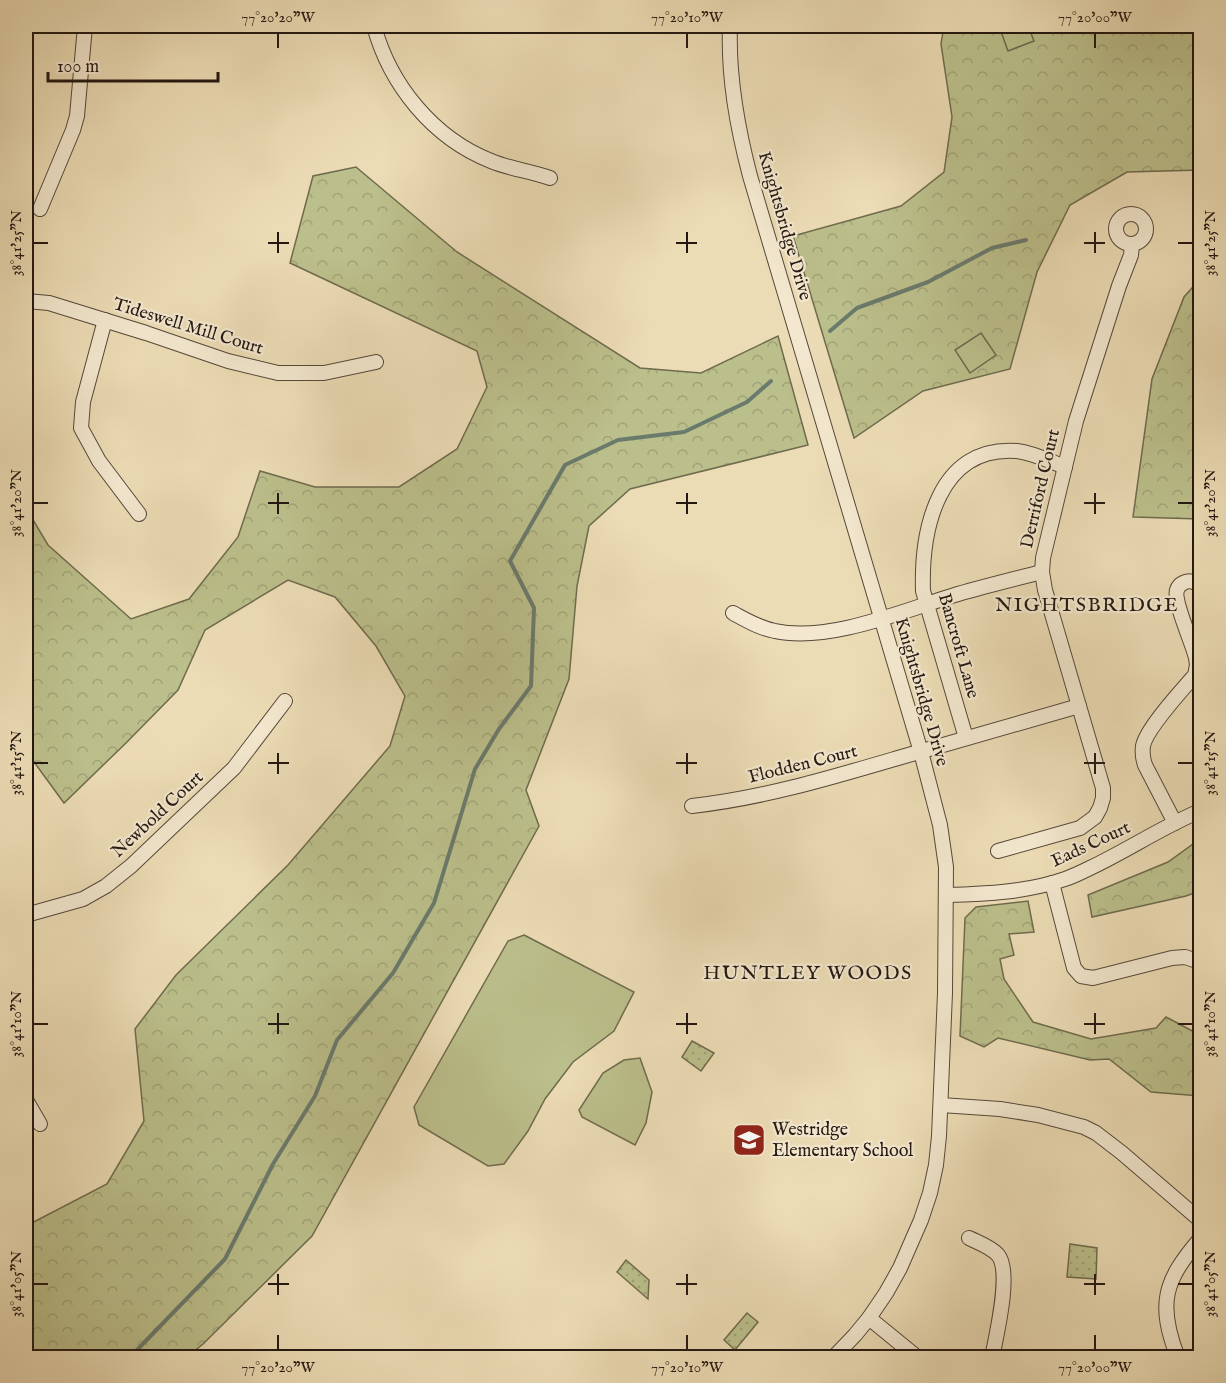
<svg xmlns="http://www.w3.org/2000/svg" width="1226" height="1383" font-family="'IM FELL English',serif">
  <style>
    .green { fill: url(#green-dots); stroke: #6f6b4e; stroke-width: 1.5 }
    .forest { fill: url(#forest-crowns); stroke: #6f6b4e; stroke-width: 1.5 }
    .pitch { fill: #bbbf8b; stroke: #6f6b4e; stroke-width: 1.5 }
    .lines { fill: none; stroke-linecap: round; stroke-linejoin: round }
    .stream { stroke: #6a7a6c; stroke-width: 4 }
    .street-casing { stroke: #55483a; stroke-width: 16 }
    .street { stroke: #f3e8cf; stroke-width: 14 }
    .ticks { fill: none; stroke: #231711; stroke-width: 2 }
    .labels { text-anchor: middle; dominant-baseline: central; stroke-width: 4.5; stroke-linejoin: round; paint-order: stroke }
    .street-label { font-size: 18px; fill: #231711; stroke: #f3e8cf }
    .poi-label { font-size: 18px; fill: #231711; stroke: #f3e8cf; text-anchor: start }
    .neighbourhood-label { font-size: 20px; letter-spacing: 1.5px; fill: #231711; stroke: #f3e8cf }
    .neatline { fill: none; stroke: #231711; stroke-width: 2 }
    .ticks-label { font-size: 15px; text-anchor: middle; fill: #231711 }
  </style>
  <defs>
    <pattern id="green-dots" width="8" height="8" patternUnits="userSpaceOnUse" patternTransform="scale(1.5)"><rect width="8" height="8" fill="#bbbf8b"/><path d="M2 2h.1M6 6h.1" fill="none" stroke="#a0a377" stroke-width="1.8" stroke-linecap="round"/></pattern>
    <pattern id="forest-crowns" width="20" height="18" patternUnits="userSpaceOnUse" patternTransform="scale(1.5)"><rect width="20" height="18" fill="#bbbf8b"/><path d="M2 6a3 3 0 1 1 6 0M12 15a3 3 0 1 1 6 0" fill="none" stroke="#a0a377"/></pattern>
  </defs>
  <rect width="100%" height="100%" fill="#ecdcb5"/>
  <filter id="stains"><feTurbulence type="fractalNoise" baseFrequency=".00333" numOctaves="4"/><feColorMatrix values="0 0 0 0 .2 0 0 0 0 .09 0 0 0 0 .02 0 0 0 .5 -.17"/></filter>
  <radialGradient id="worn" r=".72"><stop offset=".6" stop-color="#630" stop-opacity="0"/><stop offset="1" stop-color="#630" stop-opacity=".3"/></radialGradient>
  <g class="green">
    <path d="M692 1041 714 1053 701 1071 682 1057Z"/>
    <path d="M1070 1244 1097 1248 1096 1279 1067 1277Z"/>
    <path d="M626 1260 649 1280 648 1299 617 1272Z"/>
    <path d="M747 1313 758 1322 735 1350 724 1340Z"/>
  </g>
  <g class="forest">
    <path d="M944 26H1200V170L1127 172 1070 205 1037 272 1010 369 923 391 854 438 793 236 901 206 944 172 952 117 941 44Z"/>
    <path d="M356 167 457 252 640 368 701 373 778 336 808 445 630 489 589 526 577 586 569 679 526 790 539 826 312 1236 203 1344 187 1357H26V1226L107 1184 144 1121 135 1029 176 975 288 865 390 746 405 696 376 646 335 597 288 580 205 630 178 690 127 742 64 803 26 751V508L48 545 131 619 189 599 238 537 260 471 315 487H399L457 449 487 387 477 351 290 263 313 176Z"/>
    <path d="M1200 279V519L1133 517 1152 379 1184 297Z"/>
    <path d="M1200 839V891L1186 896 1092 917 1088 895 1168 862Z"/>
    <path d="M1028 901 1034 932 1009 934 1014 955 1000 959 1004 979 1033 1022 1091 1039 1156 1028 1166 1017 1200 1035V1096L1151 1092 1109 1059 1090 1060 998 1038 984 1047 960 1036 965 918 976 907Z"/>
  </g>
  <g class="pitch">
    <path d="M999 26H1028L1034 41 1008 51Z"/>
    <path d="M981 333 996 355 970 373 955 350Z"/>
    <path d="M524 935 634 992 614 1031 573 1062 545 1099 528 1131 504 1164 488 1166 419 1125 414 1107 508 941Z"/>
    <path d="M640 1058 652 1092 646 1123 635 1145 582 1117 579 1110 603 1073 624 1060Z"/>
  </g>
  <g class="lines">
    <g class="stream">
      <path d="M830 331 857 308 928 282 992 248 1026 240"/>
      <path d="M128 1358 138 1349 225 1259 273 1164 315 1096 337 1040 393 973 434 903 475 769 499 729 531 686 534 608 510 561 565 465 618 440 684 432 747 402 771 381"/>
    </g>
    <defs>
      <g id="street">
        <path d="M374 26C390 85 433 138 491 161 510 169 531 171 550 178"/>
        <path d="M730 26C728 77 737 126 750 176L921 752 940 825 946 867 945 993 939 1136 936 1165 930 1193 921 1220 900 1268 886 1293 869 1318 855 1335 833 1358"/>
        <path d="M40 209 73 130 77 116 85 26"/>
        <circle cx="1131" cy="229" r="15"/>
        <path d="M26 301 49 303 146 333 228 361 278 373H324L376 362"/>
        <path d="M105 320 83 402 81 428 99 461 139 514"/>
        <path d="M733 613C746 620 759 628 775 631 829 643 905 610 958 594 986 586 1014 579 1042 572"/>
        <path d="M966 738 923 591C921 530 938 445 1017 451 1034 453 1049 461 1065 467"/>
        <path d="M692 806C763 798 830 778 898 758 958 741 1018 723 1079 706"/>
        <path d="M1175 823 1145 765C1143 759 1142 753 1143 746 1146 729 1182 690 1195 675L1197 665 1196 658C1193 644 1173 601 1177 590 1178 587 1181 584 1183 583 1190 579 1195 582 1200 586"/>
        <path d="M998 851 1080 828 1095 817 1100 808 1103 798V788L1045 590 1042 572 1043 558 1076 421 1119 286 1131 255 1132 244"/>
        <path d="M1052 883 1074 968 1081 976 1093 978 1172 958 1185 957 1200 962"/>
        <path d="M947 895C986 894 1028 892 1065 879 1074 876 1082 872 1090 868 1128 850 1162 827 1200 811"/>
        <path d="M26 915 83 899 106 886 131 866 234 768 285 701"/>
        <path d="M26 1100 40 1124"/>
        <path d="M941 1105 1000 1109 1038 1115 1084 1127 1096 1133 1122 1153 1200 1220"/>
        <path d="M969 1238C979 1243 991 1247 998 1255 1012 1272 996 1336 992 1358"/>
        <path d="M869 1318 918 1358"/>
        <path d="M1178 1358C1157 1304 1164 1281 1200 1239"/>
      </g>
    </defs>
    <use href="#street" class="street-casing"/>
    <use href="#street" class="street"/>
  </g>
  <path class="ticks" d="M278 33V48M687 33V48M1095 33V48M278 232V253M687 232V253M1095 232V253M33 243H48M268 243H289M676 243H697M1084 243H1105M1178 243H1193M278 493V514M687 493V514M1095 493V514M33 503H48M268 503H289M676 503H697M1084 503H1105M1178 503H1193M278 753V774M687 753V774M1095 753V774M33 763H48M268 763H289M676 763H697M1084 763H1105M1178 763H1193M278 1013V1034M687 1013V1034M1095 1013V1034M33 1024H48M268 1024H289M676 1024H697M1084 1024H1105M1178 1024H1193M278 1274V1295M687 1274V1295M1095 1274V1295M33 1284H48M268 1284H289M676 1284H697M1084 1284H1105M1178 1284H1193M278 1335V1350M687 1335V1350M1095 1335V1350"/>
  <defs>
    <symbol id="school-square" viewBox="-11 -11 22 22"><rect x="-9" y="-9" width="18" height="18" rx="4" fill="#8f2418" stroke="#f3e8cf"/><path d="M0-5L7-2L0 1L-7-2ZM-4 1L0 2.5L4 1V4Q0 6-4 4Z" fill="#fff"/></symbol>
  </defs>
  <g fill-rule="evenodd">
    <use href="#school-square" x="730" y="1121" width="38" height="38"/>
  </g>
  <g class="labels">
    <g class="street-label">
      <text transform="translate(784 226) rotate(74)">Knightsbridge Drive</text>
      <text transform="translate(188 327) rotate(17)">Tideswell Mill Court</text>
      <text transform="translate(1041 489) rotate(-77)">Derriford Court</text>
      <text transform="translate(958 646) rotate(74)">Bancroft Lane</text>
      <text transform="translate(921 692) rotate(74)">Knightsbridge Drive</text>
      <text transform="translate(803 765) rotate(-14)">Flodden Court</text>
      <text transform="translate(158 815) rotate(-43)">Newbold Court</text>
      <text transform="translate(1091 845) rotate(-25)">Eads Court</text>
    </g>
    <g class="poi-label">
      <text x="772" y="1130">Westridge<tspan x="772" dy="21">Elementary School</tspan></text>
    </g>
    <g class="neighbourhood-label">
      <text x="1087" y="605">NIGHTSBRIDGE</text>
      <text x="808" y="973">HUNTLEY WOODS</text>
    </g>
  </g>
  <rect width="1226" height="1383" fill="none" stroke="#ecdcb5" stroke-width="66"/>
  <path d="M48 72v9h170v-9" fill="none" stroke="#231711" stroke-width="3"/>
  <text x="57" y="72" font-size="18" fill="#231711" stroke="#f3e8cf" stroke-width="4.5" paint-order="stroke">100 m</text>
  <rect x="33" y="33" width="1160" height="1317" class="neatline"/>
  <g class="ticks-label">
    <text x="278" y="22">77°20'20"W</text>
    <text x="687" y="22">77°20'10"W</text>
    <text x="1095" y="22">77°20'00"W</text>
    <text transform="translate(16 243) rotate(-90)" y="5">38°41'25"N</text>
    <text transform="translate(1210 243) rotate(-90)" y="5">38°41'25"N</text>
    <text transform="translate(16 503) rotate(-90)" y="5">38°41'20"N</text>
    <text transform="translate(1210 503) rotate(-90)" y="5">38°41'20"N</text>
    <text transform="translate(16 763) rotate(-90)" y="5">38°41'15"N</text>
    <text transform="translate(1210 763) rotate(-90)" y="5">38°41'15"N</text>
    <text transform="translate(16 1024) rotate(-90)" y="5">38°41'10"N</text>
    <text transform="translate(1210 1024) rotate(-90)" y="5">38°41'10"N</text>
    <text transform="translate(16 1284) rotate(-90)" y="5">38°41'05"N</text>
    <text transform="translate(1210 1284) rotate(-90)" y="5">38°41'05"N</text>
    <text x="278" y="1372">77°20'20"W</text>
    <text x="687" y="1372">77°20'10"W</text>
    <text x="1095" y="1372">77°20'00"W</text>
  </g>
  <rect width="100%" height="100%" filter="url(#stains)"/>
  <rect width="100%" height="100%" fill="url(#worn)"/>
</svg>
